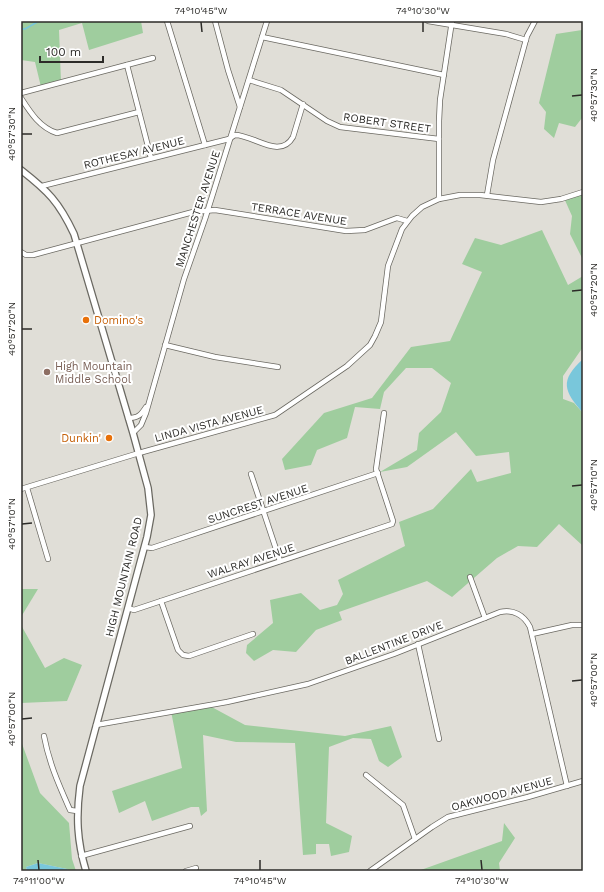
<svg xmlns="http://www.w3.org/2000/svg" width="604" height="892" font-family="'Work Sans',sans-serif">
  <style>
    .green { fill: #9fcd9e }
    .water { fill: #79c7db }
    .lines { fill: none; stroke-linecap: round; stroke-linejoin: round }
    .stream { stroke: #79c7db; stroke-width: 1.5 }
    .minor-casing { stroke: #6b6962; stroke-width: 6 }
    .tertiary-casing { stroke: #6b6962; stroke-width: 8 }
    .minor { stroke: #fff; stroke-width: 4.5 }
    .tertiary { stroke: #fff; stroke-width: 5.5 }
    .ticks { fill: none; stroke: #2c2b28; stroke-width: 1.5 }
    .food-dot { fill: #e8710a; stroke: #fff; stroke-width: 1.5 }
    .education-dot { fill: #8d6e63; stroke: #fff; stroke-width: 1.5 }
    .labels { text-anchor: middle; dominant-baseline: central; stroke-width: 4; stroke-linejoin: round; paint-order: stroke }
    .street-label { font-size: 11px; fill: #2c2b28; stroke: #fff }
    .food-label { font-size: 11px; fill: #c56008; stroke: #fff; text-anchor: start }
    .education-label { font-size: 11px; fill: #785e54; stroke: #fff; text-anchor: start }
    .neatline { fill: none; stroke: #2c2b28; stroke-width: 1.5 }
    .ticks-label { font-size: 10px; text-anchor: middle; fill: #2c2b28 }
  </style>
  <rect width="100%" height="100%" fill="#e0ded7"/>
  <g class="green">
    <path d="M21 21H141L143 33 89 50 82 23 59 30 61 82 41 87 35 62 21 60Z"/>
    <path d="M583 27V153H582V118L575 127 559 123 554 138 544 129 546 112 539 103 556 34 582 30Z"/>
    <path d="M583 193V260L570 234 572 216 564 198Z"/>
    <path d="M542 230 568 285 583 276V347L563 376V399L574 403 583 413V545H582L559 524 537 547 518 546 497 558 452 597 427 581 339 612 342 620 316 630 296 652 273 650 254 661 246 653 247 645 273 623 270 600 301 593 320 610 337 605 343 594 338 580 405 546 399 522 433 509 471 469 477 482 511 473 509 452 476 456 456 432 407 467 380 472 417 450 419 433 441 412 451 383 432 368H406L384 392 380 409 355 407 347 438 317 450 311 465 285 470 282 459 324 413 372 398 411 347 450 341 482 272 462 264 475 238 501 245Z"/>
    <path d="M21 589H38L21 617Z"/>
    <path d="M21 625 45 668 64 658 82 665 67 701 21 703Z"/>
    <path d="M208 705 245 725 345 736 391 726 402 757 388 767 379 761 371 739 353 738 329 747 326 823 352 836 349 852 331 856 329 844H316V854L303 855 295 743 236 742 203 735 207 811 201 816 199 807H191L152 821 145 801 119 813 112 791 182 768 171 711Z"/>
    <path d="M21 741 40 793 69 823 72 859 76 871H70L67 869 38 863 26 867 27 871H21Z"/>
    <path d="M504 823 515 838 499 863 500 871H418L502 841Z"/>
  </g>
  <g class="water">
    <path d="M583 359V413C564 391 559 381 583 359Z"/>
    <path d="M38 863 67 869 70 871H27L26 867Z"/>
  </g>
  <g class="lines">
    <path class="stream" d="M21 29H25L39 21"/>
    <defs>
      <g id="minor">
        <path d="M167 21 205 145"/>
        <path d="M215 21 228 70 240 107"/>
        <path d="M428 21 506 34 526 40"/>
        <path d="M262 37 444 75"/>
        <path d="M127 65 151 158"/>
        <path d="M249 80 281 90 327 121 340 127 439 139"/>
        <path d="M21 93 153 58"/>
        <path d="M21 98C30 112 40 128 57 133L139 112"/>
        <path d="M42 186 229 139 235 135C254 135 280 160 293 137L303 104"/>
        <path d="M487 195 493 160 527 36 535 21"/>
        <path d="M439 199V121L440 100 452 21"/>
        <path d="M21 252 26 255H33L193 212 215 210 346 231 365 230 397 218 407 221"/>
        <path d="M165 345 215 357 278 367"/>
        <path d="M128 418C138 418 141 415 146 407"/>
        <path d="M133 433 141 425 146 413 184 279 205 219 267 21"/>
        <path d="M251 474 280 561"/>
        <path d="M27 488 48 559"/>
        <path d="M21 489 139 453 275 415 347 366 370 345 375 336 381 322 388 266 402 229 412 216 422 207 439 199 460 195H480L541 202 561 199 583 192"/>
        <path d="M145 547 152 548 158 546 378 473"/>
        <path d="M470 577 485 618"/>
        <path d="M161 601 178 650 183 655 189 656 253 634"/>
        <path d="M128 608 134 610 392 524 393 521 376 469 384 413"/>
        <path d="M532 634 572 625H583"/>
        <path d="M418 644 439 739"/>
        <path d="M96 725 227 702 308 684 394 654 500 612C513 609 524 615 530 627L567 786"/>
        <path d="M44 736C49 763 59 785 70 810L77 811"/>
        <path d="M366 775 403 805 415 839"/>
        <path d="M81 856 190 826"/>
        <path d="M186 871 196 868"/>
        <path d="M370 871 432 827 448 817 528 797 583 781"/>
      </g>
      <path id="tertiary" d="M21 170C48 191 59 202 74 234L133 433 148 488 151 515 147 537 80 786C76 817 77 841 86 871"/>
    </defs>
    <use href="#minor" class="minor-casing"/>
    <use href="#tertiary" class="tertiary-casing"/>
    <use href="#minor" class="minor"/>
    <use href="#tertiary" class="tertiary"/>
  </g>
  <path class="ticks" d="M201 22 202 32M423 22V32M572 96 582 95M22 134H32M572 291 582 290M22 329H32M572 486 582 485M22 524 32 523M572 681 582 680M22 719 32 718M38 860 39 870M260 860V870M481 860 482 870"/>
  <g class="food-dot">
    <circle cx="86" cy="320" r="4"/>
    <circle cx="109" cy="438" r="4"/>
  </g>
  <circle class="education-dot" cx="47" cy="372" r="4"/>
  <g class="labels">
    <g class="street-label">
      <text transform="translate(387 123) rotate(8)">ROBERT STREET</text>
      <text transform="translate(134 153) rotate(-14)">ROTHESAY AVENUE</text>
      <text transform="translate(198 209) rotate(-72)">MANCHESTER AVENUE</text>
      <text transform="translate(299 214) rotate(9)">TERRACE AVENUE</text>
      <text transform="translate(209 424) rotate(-15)">LINDA VISTA AVENUE</text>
      <text transform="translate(258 504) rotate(-18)">SUNCREST AVENUE</text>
      <text transform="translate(251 561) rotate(-18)">WALRAY AVENUE</text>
      <text transform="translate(124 577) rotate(-76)">HIGH MOUNTAIN ROAD</text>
      <text transform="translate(394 643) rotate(-21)">BALLENTINE DRIVE</text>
      <text transform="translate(502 794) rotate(-15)">OAKWOOD AVENUE</text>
    </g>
    <g class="food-label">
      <text x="94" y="320">Domino's</text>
      <text x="101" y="438" text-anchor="end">Dunkin'</text>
    </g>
    <g class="education-label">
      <text x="55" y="366">High Mountain<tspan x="55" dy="13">Middle School</tspan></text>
    </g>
  </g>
  <rect width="604" height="892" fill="none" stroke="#ffffff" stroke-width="44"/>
  <path d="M40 56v6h63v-6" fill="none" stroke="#2c2b28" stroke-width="2"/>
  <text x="46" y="56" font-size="12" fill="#2c2b28" stroke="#ffffff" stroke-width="3" paint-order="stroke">100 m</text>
  <rect x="22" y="22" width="560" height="848" class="neatline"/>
  <g class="ticks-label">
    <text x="201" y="14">74°10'45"W</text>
    <text x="423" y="14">74°10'30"W</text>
    <text transform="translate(593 95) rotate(-90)" y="4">40°57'30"N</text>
    <text transform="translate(11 134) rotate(-90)" y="4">40°57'30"N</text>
    <text transform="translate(593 290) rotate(-90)" y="4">40°57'20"N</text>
    <text transform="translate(11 329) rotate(-90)" y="4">40°57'20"N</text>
    <text transform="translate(593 485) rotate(-90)" y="4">40°57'10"N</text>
    <text transform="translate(11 524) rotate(-90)" y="4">40°57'10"N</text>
    <text transform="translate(593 680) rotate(-90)" y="4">40°57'00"N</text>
    <text transform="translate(11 719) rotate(-90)" y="4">40°57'00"N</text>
    <text x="39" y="884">74°11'00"W</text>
    <text x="260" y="884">74°10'45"W</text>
    <text x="482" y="884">74°10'30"W</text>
  </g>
</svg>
